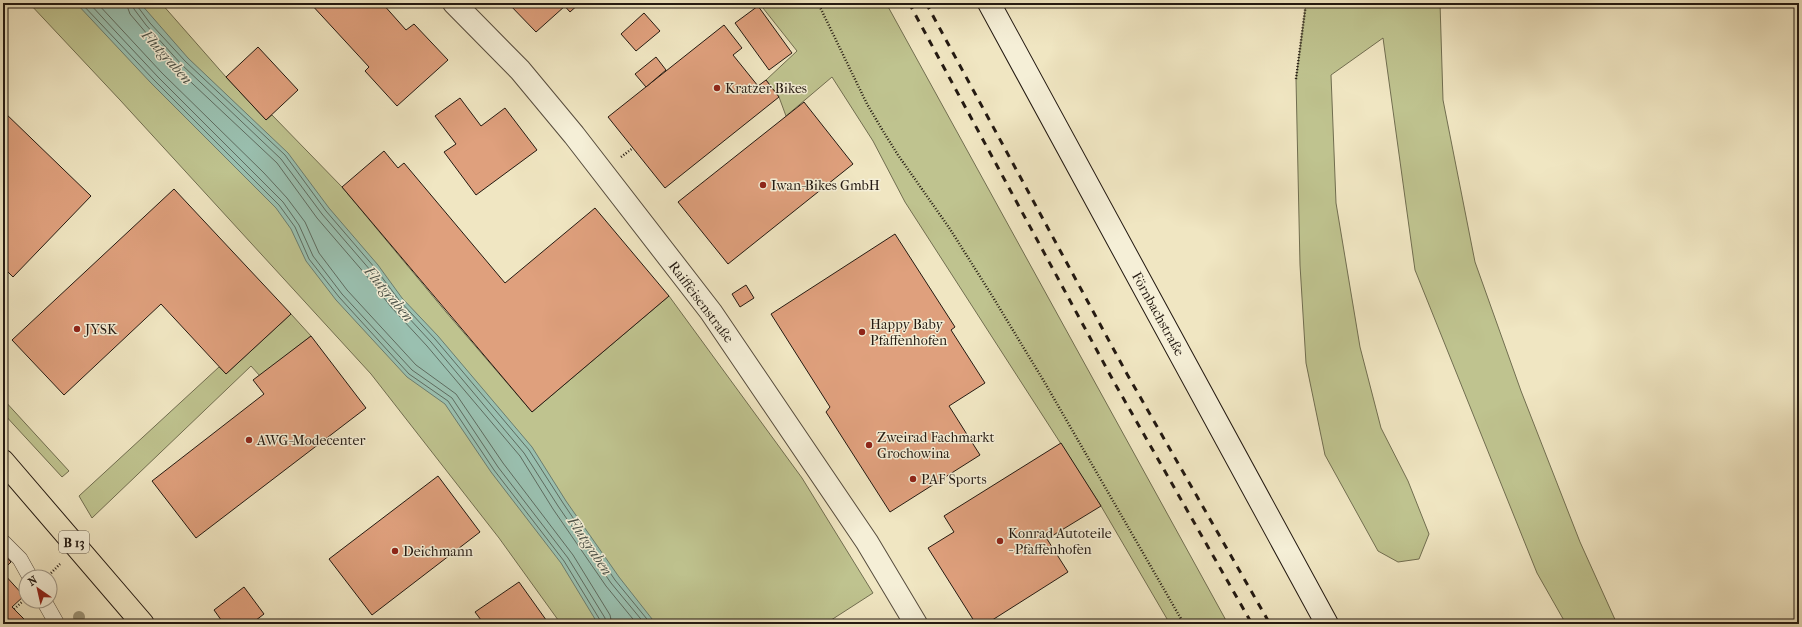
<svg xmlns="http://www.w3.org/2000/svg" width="1802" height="627" font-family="'IM FELL French Canon',serif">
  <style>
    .green { fill: #bfc38f; stroke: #716e50 }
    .water { fill: #9ac0b0; stroke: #6a7d70 }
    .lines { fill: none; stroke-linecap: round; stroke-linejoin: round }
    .shore { stroke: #5e6c60; stroke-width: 1 }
    .building { fill: #dfa07d; stroke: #231911 }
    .lane-casing { stroke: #564c3d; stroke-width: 16 }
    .street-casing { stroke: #564c3d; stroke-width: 24 }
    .secondary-casing { stroke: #231911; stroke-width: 24 }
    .primary-casing { stroke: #231911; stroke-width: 24 }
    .path { stroke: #231911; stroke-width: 2.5; stroke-dasharray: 1 2; stroke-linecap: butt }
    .lane { stroke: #f5efd7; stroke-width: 15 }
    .street { stroke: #f5efd7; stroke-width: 22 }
    .secondary { stroke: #f5efd7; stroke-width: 22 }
    .primary { stroke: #f0e6c2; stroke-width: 22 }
    .rail { stroke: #231911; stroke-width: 3; stroke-dasharray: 7 7; stroke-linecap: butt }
    .tree { fill: #9e9679 }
    .poi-dot { fill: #8f2418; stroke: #f5efd7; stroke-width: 1.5 }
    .labels { text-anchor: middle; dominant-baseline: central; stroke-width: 3; stroke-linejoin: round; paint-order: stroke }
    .shield { fill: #f5efd7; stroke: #62594c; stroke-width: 1 }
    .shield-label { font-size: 13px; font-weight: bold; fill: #231911 }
    .poi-label { font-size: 14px; fill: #231911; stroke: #f5efd7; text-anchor: start }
    .street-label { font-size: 14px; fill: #231911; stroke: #f5efd7 }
    .water-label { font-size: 15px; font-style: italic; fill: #4d5349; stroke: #f5efd7 }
  </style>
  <rect width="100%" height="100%" fill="#f0e6c2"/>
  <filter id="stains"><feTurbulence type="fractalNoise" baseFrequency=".005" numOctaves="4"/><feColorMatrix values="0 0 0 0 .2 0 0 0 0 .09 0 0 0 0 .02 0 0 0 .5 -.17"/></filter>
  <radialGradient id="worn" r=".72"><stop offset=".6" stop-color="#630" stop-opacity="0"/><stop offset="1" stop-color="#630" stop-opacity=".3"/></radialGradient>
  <g class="green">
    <path d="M29 3H161L226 77 266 120 272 115 342 187 446 312 532 412 669 296 802 478 873 593 825 624H561L499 538 371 374 120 100Z"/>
    <path d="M759 3H886L1228 624H1170L1101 506 905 202 873 141 832 77 786 116 779 97 766 80 797 51Z"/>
    <path d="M1306 3H1440L1443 100 1475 262 1521 391 1580 542 1617 624H1566L1537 573 1415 270 1383 38 1331 75 1336 203 1360 347 1381 428 1408 481 1429 534 1419 559 1398 562 1378 551 1325 455 1306 363 1300 265 1296 79Z"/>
    <path d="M291 314 311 336 260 376 251 366 92 518 79 496 219 367 226 374Z"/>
    <path d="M3 399 69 471 62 477 3 413Z"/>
  </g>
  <path class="water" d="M76 3H140L188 58 288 153 329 208 378 265 402 298 438 336 532 447 566 501 619 577 656 624H598L561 563 491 472 445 404 407 377 336 300 306 261 291 229 276 208 151 83Z"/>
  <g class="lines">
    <g class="shore">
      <path d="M81 3 154 80 279 205 295 227 309 259 339 297 409 374 448 401 494 470 564 561 600 620 601 624"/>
      <path d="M89 3 158 77 283 202 299 225 313 256 342 294 412 370 452 398 498 467 568 558 605 618 606 624"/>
      <path d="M97 3 162 73 264 173 287 198 305 222 319 253 347 290 416 365 456 394 503 463 573 555 610 615 612 624"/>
      <path d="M126 3 130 14 177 69 277 163 317 218 366 275 391 307 427 346 520 456 553 509 606 586 637 624"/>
      <path d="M132 3 134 9 146 25 181 64 281 159 322 214 371 271 395 303 431 342 524 453 558 506 611 583 645 624"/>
      <path d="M137 3 138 7 150 23 185 61 285 155 326 211 375 268 399 300 435 339 529 450 563 503 615 580 651 624"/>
    </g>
  </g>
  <g class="building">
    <path d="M310 3H382L406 30 414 24 448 60 397 106 365 71 369 67Z"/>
    <path d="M508 3H562L565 6 536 32Z"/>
    <path d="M562 3H580L570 12Z"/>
    <path d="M758 6 792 53 769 70 735 23Z"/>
    <path d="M644 13 660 31 636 51 621 34Z"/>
    <path d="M724 25 742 48 733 55 758 86 766 80 779 97 665 188 608 117Z"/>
    <path d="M258 47 298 90 266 120 226 77Z"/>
    <path d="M656 57 666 70 646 87 635 74Z"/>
    <path d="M460 98 481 126 505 108 537 150 476 195 444 152 456 144 435 116Z"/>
    <path d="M804 102 853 164 728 264 678 202Z"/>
    <path d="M3 111 91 196 13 277 3 267Z"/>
    <path d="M384 151 398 168 404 163 505 283 595 208 669 296 532 412 342 187Z"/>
    <path d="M174 189 291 314 226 374 161 304 64 395 12 340Z"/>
    <path d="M895 234 955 327 951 330 985 383 949 406 980 455 890 512 826 412 830 407 771 314Z"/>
    <path d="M746 285 754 298 740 307 732 294Z"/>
    <path d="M311 336 366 408 196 538 152 481 264 394 253 380Z"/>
    <path d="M1061 443 1101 506 1047 539 1068 572 986 624H976L928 548 954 532 944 516Z"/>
    <path d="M438 476 480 532 372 615 329 559Z"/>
    <path d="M3 553 11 562 3 570Z"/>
    <path d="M3 573 24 596 12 607 29 624H3Z"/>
    <path d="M519 582 549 624H484L475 612Z"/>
    <path d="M244 587 264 614 251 624H224L214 610Z"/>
  </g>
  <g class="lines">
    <defs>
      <g id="lane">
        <path d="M3 542 20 559 30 577"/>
        <path d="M44 601 57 624"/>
      </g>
      <path id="street" d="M454 3 520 70 574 135 711 312 867 542 916 624"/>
      <path id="secondary" d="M989 3 1327 624"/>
      <path id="primary" d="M3 461 143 624"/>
    </defs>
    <use href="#lane" class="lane-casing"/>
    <use href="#street" class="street-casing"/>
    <use href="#secondary" class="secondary-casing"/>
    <use href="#primary" class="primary-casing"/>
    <g class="path">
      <path d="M818 3 867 104 883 131 898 155 950 229 991 294 1045 383 1184 624"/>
      <path d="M1296 79 1306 3"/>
      <path d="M621 157 633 148"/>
      <path d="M51 573 60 564"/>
      <path d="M14 609 23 601"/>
    </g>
    <use href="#lane" class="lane"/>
    <use href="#street" class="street"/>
    <use href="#secondary" class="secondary"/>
    <use href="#primary" class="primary"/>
    <g class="rail">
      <path d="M909 3 1114 382 1252 624"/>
      <path d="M926 3 1127 374 1270 624"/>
    </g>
  </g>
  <circle class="tree" cx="79" cy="617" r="6"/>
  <g class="poi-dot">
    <circle cx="717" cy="88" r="4"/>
    <circle cx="763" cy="185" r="4"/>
    <circle cx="77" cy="329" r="4"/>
    <circle cx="862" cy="332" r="4"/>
    <circle cx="249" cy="440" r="4"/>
    <circle cx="869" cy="445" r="4"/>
    <circle cx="913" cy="479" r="4"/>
    <circle cx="1000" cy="541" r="4"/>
    <circle cx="395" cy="551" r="4"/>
  </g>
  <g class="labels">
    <rect class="shield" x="59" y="531" width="30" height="22" rx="3"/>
    <g class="shield-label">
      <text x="74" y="542">B 13</text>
    </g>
    <g class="poi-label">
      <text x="725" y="88">Kratzer Bikes</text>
      <text x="771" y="185">Iwan-Bikes GmbH</text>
      <text x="870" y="324">Happy Baby<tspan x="870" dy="16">Pfaffenhofen</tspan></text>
      <text x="85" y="329">JYSK</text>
      <text x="877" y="437">Zweirad Fachmarkt<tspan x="877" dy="16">Grochowina</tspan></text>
      <text x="257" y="440">AWG-Modecenter</text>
      <text x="921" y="479">PAF Sports</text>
      <text x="1008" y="533">Konrad Autoteile<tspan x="1008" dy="16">- Pfaffenhofen</tspan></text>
      <text x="403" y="551">Deichmann</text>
    </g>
    <g class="street-label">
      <text transform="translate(701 302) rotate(53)">Raiffeisenstraße</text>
      <text transform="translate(1158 314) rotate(61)">Förnbachstraße</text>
    </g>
    <g class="water-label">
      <text transform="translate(167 57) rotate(48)">Flutgraben</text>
      <text transform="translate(389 294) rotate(50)">Flutgraben</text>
      <text transform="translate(590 546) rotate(56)">Flutgraben</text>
    </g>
  </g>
  <rect width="1802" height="627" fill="none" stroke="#f0e6c2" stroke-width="16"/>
  <rect x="4" y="4" width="1794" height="619" fill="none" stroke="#231911" stroke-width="2"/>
  <rect x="8" y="8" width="1786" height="611" fill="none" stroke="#231911"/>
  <g transform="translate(38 589) rotate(326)"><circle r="19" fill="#f5efd7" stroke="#a19988"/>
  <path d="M0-3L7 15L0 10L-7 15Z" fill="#8f2418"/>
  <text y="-6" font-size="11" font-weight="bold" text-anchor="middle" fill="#231911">N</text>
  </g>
  <rect width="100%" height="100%" filter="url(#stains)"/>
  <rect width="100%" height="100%" fill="url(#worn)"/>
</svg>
